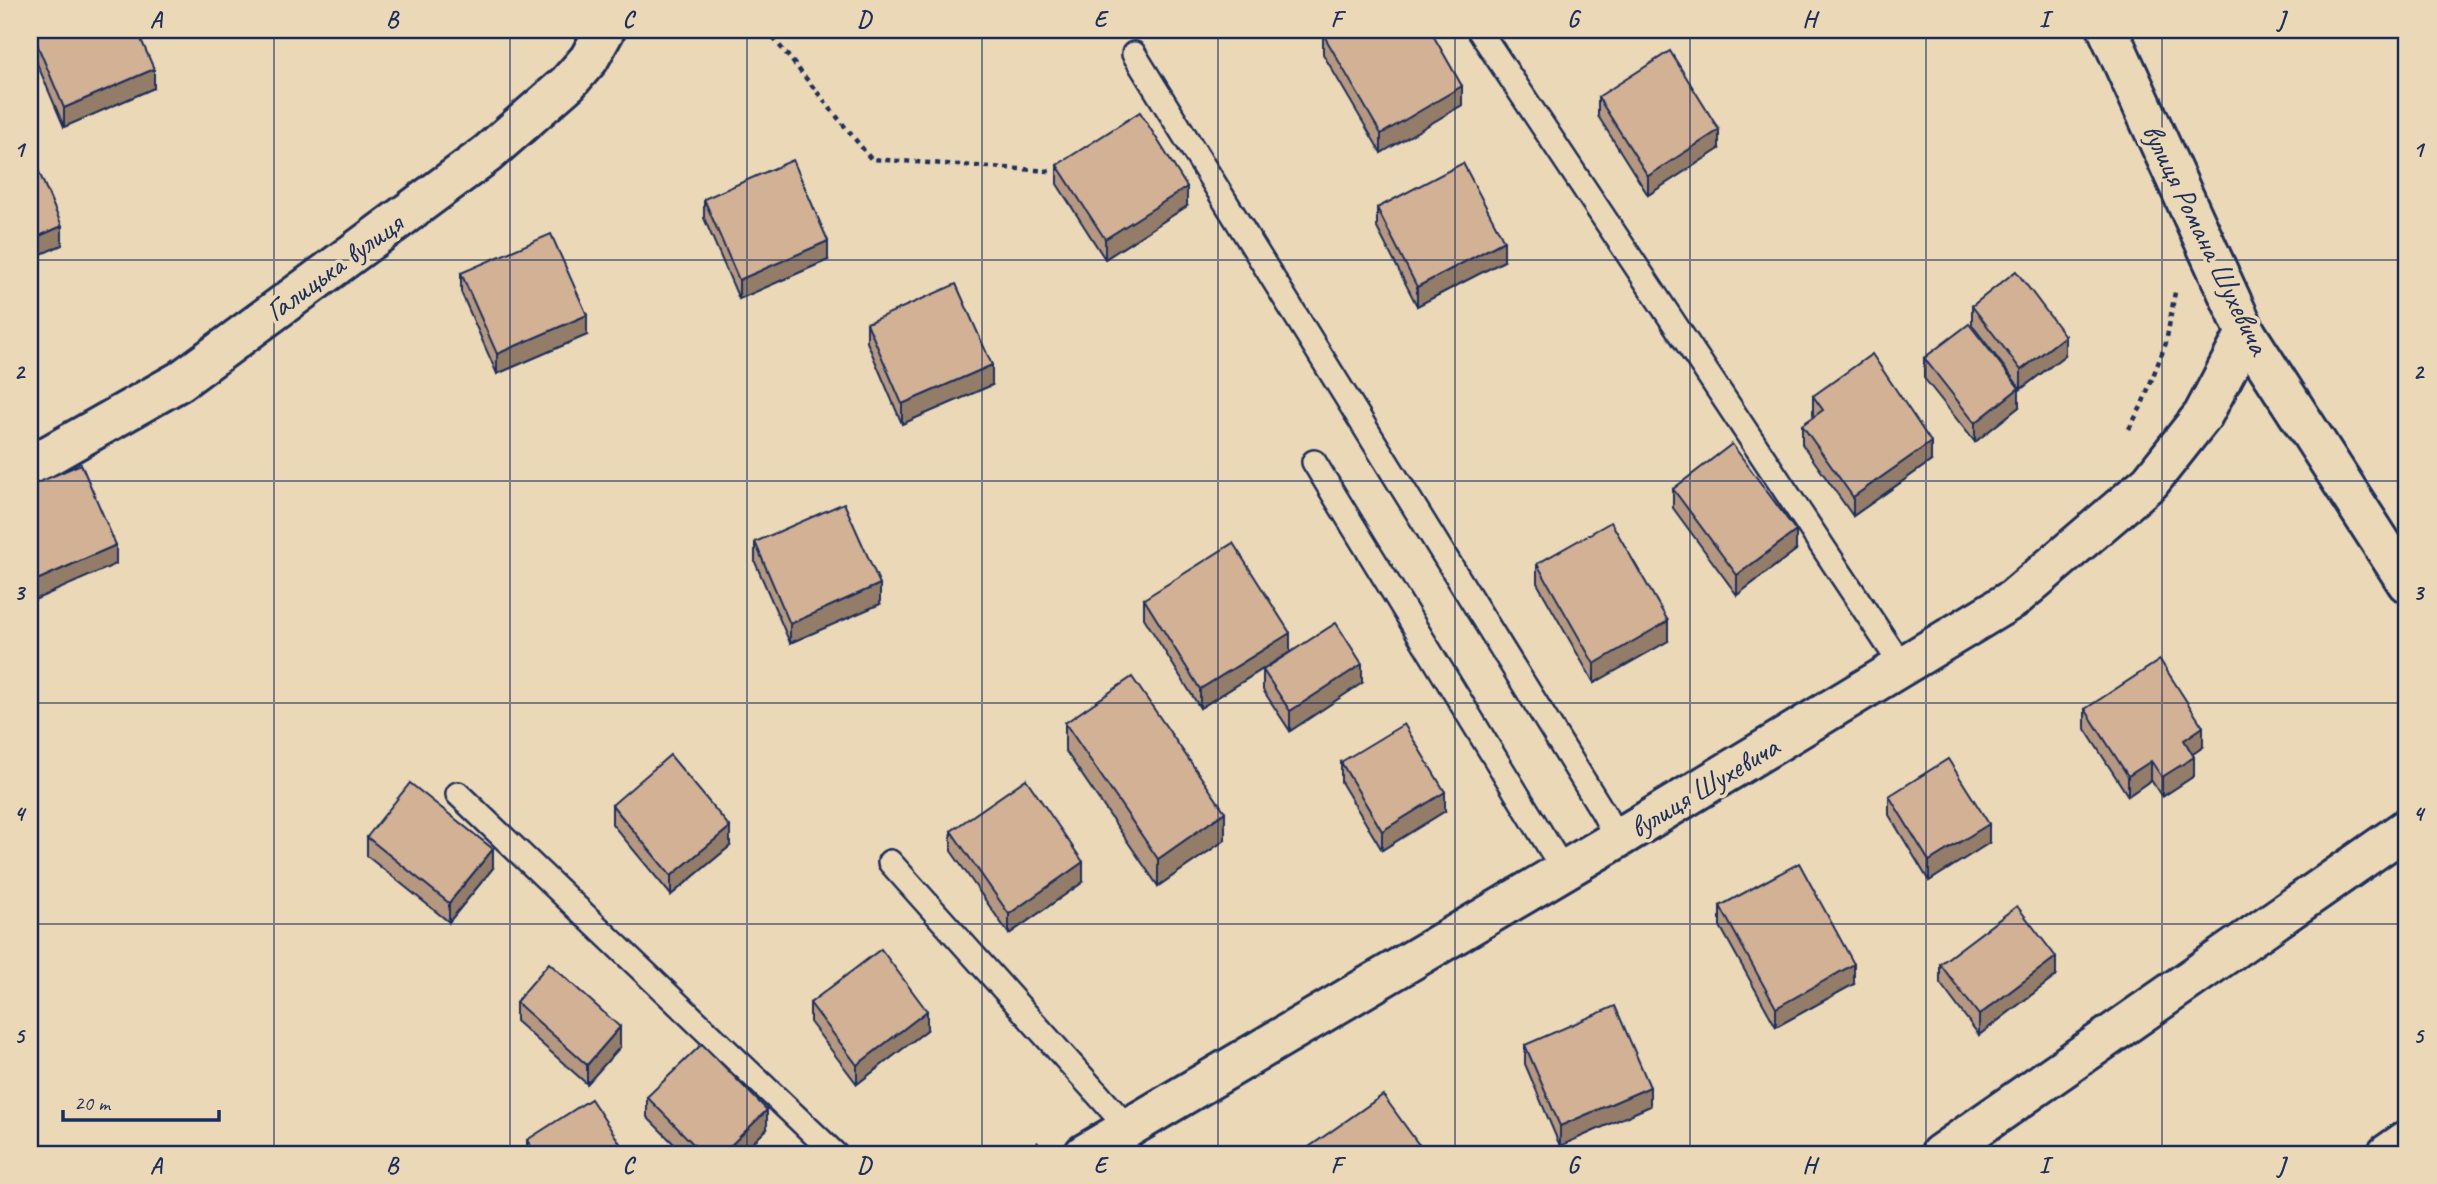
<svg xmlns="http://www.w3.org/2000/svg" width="2437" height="1184" font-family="Caveat,sans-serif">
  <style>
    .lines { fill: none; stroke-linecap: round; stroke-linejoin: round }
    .lane-casing { stroke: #1b2f5e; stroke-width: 28 }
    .street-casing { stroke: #1b2f5e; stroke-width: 44 }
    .secondary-casing { stroke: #1b2f5e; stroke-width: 44 }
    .path { stroke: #1b2f5e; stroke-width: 4.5; stroke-dasharray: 5 5; stroke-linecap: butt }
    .lane { stroke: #ebd8b6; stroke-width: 23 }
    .street { stroke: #ebd8b6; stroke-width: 38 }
    .secondary { stroke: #ebd8b6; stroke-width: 38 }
    .wall { fill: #b5987f; stroke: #1b2f5e; stroke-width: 2 }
    .shaded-wall { fill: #937c68; stroke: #1b2f5e; stroke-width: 2 }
    .building { fill: #d2b194; stroke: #1b2f5e; stroke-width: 2 }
    .grid { fill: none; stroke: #1b2f5e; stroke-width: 2; stroke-opacity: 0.55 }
    .labels { text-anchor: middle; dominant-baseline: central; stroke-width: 7; stroke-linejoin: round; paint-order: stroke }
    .street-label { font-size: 30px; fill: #1b2f5e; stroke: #ebd8b6 }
    .neatline { fill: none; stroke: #1b2f5e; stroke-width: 2.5 }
    .grid-label { font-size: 23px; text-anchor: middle; font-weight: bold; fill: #1b2f5e }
  </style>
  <rect width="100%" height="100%" fill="#ebd8b6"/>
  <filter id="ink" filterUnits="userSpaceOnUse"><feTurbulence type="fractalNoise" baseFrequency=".0143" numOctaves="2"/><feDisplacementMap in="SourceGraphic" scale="14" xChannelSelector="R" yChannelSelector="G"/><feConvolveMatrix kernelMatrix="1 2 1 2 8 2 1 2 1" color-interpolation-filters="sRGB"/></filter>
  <g filter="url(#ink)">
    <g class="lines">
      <defs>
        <g id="lane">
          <path d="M1479 30 1902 666"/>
          <path d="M1134 54 1603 812 1617 839"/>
          <path d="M1314 462 1564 871"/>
          <path d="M458 794 835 1154"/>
          <path d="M890 862 1128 1128"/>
        </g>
        <g id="street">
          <path d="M30 466 180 381 487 154 568 83 589 59 605 30"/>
          <path d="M1940 1154 2407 828"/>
          <path d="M2387 1154 2407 1140"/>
        </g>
        <g id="secondary">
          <path d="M2108 30 2246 333 2407 583"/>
          <path d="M1084 1154 1617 839 2013 599 2150 482 2203 415 2246 333"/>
        </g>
      </defs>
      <use href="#lane" class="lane-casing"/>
      <use href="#street" class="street-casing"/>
      <use href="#secondary" class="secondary-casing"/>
      <g class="path">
        <path d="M767 30 871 159 1050 171"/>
        <path d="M2129 429 2141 407 2166 343 2175 292"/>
        <path d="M1020 1154 1039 1143"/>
      </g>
      <use href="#lane" class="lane"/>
      <use href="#street" class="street"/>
      <use href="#secondary" class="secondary"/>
    </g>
    <g class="wall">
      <path d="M30 30H137L154 88 64 127 30 47Z"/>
      <path d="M1323 34 1462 105 1381 153 1323 54Z"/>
      <path d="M1598 97 1719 149 1648 195 1598 116Z"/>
      <path d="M1057 165 1187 206 1105 259 1057 184Z"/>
      <path d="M704 199 828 260 739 299 704 218Z"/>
      <path d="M1377 208 1504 261 1417 306 1377 228Z"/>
      <path d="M461 273 587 335 497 374 461 292Z"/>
      <path d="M1972 306 2065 355 2021 389 1972 325Z"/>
      <path d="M867 323 992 385 902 424 867 342Z"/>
      <path d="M1924 358 2019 407 1975 442 1924 378Z"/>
      <path d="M1813 396 1931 461 1853 516 1802 444V425L1814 417 1813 415Z"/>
      <path d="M1673 489 1796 550 1737 595 1673 508Z"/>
      <path d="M755 542 880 604 790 643 755 562Z"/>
      <path d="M1537 564 1668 641 1594 683 1537 583Z"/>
      <path d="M1144 599 1290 652 1200 708 1144 618Z"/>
      <path d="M1263 670 1362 683 1290 731 1263 690Z"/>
      <path d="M2085 709 2203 747 2192 754 2194 776 2162 797 2151 780 2128 796 2085 729Z"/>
      <path d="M1065 723 1225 840 1158 886 1065 750Z"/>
      <path d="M1341 762 1445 811 1382 850 1341 782Z"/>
      <path d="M1889 796 1989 843 1929 881 1889 815Z"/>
      <path d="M612 805 730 846 671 895 612 824Z"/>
      <path d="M951 831 1083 882 1009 934 951 851Z"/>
      <path d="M367 837 493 868 449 922 367 856Z"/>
      <path d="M1720 906 1854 984 1776 1027 1720 926Z"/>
      <path d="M1940 964 2056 976 1979 1035 1940 983Z"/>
      <path d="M516 1002 620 1047 587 1084 516 1021Z"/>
      <path d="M810 1003 927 1030 857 1084 810 1022Z"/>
      <path d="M1525 1045 1650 1106 1560 1146 1525 1064Z"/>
      <path d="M647 1097 767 1129 741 1154H684L647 1117Z"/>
      <path d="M527 1140 627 1154H527Z"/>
    </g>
    <g class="shaded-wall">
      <path d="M154 69V88L64 127V108Z"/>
      <path d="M1462 86V105L1381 153V134Z"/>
      <path d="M1719 130V149L1648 195V176Z"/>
      <path d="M1187 187V206L1105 259V239Z"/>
      <path d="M62 226V245L30 259V240Z"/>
      <path d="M828 241V260L739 299V280Z"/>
      <path d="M1504 241V261L1417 306V287Z"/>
      <path d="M587 315V335L497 374V354Z"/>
      <path d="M2065 336V355L2021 389V370Z"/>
      <path d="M992 365V385L902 424V404Z"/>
      <path d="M2019 388V407L1975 442V423Z"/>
      <path d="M1931 442V461L1853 516V497Z"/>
      <path d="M1796 531V550L1737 595V575Z"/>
      <path d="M116 545V564L30 602V583Z"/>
      <path d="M880 584V604L790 643V624Z"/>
      <path d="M1668 621V641L1594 683V664Z"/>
      <path d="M1290 633V652L1200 708V689Z"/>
      <path d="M1362 664V683L1290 731V711Z"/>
      <path d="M2203 727V747L2184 760V740Z"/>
      <path d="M2194 757V776L2162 797V777Z"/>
      <path d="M2151 761V780L2128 796V776Z"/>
      <path d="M1445 792V811L1382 850V831Z"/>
      <path d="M1225 812V840L1158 886V859Z"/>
      <path d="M1989 824V843L1929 881V861Z"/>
      <path d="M730 827V846L671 895V876Z"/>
      <path d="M493 849V868L449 922V903Z"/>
      <path d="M1083 862V882L1009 934V914Z"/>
      <path d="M2056 957V976L1979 1035V1015Z"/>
      <path d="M1854 964V984L1776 1027V1008Z"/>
      <path d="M927 1011V1030L857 1084V1065Z"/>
      <path d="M620 1027V1047L587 1084V1065Z"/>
      <path d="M1650 1087V1106L1560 1146V1126Z"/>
      <path d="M767 1110V1129L741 1154H722Z"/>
      <path d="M1419 1145V1154H1406Z"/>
    </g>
    <g class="building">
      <path d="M31 30H137L154 69 64 108Z"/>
      <path d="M1331 30H1430L1462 86 1381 134 1323 34Z"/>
      <path d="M1670 51 1719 130 1648 176 1598 97Z"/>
      <path d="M1140 112 1187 187 1105 239 1057 165Z"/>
      <path d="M30 151 62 226 30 240Z"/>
      <path d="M793 160 828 241 739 280 704 199Z"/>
      <path d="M1463 163 1504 241 1417 287 1377 208Z"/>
      <path d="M551 234 587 315 497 354 461 273Z"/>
      <path d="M2016 271 2065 336 2021 370 1972 306Z"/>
      <path d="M956 284 992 365 902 404 867 323Z"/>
      <path d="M1969 324 2019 388 1975 423 1924 358Z"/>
      <path d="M1872 354 1931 442 1853 497 1802 425 1823 410 1813 396Z"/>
      <path d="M1732 444 1796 531 1737 575 1673 489Z"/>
      <path d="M81 464 116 545 30 583V486Z"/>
      <path d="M844 503 880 584 790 624 755 542Z"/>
      <path d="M1611 522 1668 621 1594 664 1537 564Z"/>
      <path d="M1233 543 1290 633 1200 689 1144 599Z"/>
      <path d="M1336 623 1362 664 1290 711 1263 670Z"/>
      <path d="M2160 660 2203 727 2184 740 2194 757 2162 777 2151 761 2128 776 2085 709Z"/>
      <path d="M1132 677 1225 812 1158 859 1065 723Z"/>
      <path d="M1404 724 1445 792 1382 831 1341 762Z"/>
      <path d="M670 755 730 827 671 876 612 805Z"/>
      <path d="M1948 759 1989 824 1929 861 1889 796Z"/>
      <path d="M1026 779 1083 862 1009 914 951 831Z"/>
      <path d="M410 783 493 849 449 903 367 837Z"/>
      <path d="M1799 863 1854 964 1776 1008 1720 906Z"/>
      <path d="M2017 906 2056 957 1979 1015 1940 964Z"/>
      <path d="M881 949 927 1011 857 1065 810 1003Z"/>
      <path d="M549 963 620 1027 587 1065 516 1002Z"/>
      <path d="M1615 1006 1650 1087 1560 1126 1525 1045Z"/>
      <path d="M702 1044 767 1110 722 1154H703L647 1097Z"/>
      <path d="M1383 1095 1419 1145 1406 1154H1299Z"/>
      <path d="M591 1099 627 1154H536L527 1140Z"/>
    </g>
  </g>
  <path class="grid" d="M274 30V1154M510 30V1154M747 30V1154M982 30V1154M1218 30V1154M1455 30V1154M1690 30V1154M1926 30V1154M2162 30V1154M30 260H2407M30 481H2407M30 703H2407M30 924H2407"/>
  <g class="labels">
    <g class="street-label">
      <text transform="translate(2206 239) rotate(64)">вулиця Романа Шухевича</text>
      <text transform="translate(334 267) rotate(-36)">Галицька вулиця</text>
      <text transform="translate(1704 787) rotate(-31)">вулиця Шухевича</text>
    </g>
  </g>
  <rect width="2437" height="1184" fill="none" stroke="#ebd8b6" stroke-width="77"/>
  <path d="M63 1110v10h156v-10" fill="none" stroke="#1b2f5e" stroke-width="3.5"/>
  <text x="74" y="1110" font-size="21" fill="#1b2f5e" stroke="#ebd8b6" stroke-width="5" paint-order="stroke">20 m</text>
  <rect x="38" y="38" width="2360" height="1108" class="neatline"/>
  <g class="grid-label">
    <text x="156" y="27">A</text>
    <text x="392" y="27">B</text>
    <text x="628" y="27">C</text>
    <text x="864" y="27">D</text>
    <text x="1100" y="27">E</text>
    <text x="1336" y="27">F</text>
    <text x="1573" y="27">G</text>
    <text x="1809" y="27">H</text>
    <text x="2044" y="27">I</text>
    <text x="2281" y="27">J</text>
    <text x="19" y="157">1</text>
    <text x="2418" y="157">1</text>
    <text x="19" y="379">2</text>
    <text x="2418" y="379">2</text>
    <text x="19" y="600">3</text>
    <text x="2418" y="600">3</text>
    <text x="19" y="821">4</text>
    <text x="2418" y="821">4</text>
    <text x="19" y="1043">5</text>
    <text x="2418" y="1043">5</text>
    <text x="156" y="1173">A</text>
    <text x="392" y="1173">B</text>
    <text x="628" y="1173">C</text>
    <text x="864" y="1173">D</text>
    <text x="1100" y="1173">E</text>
    <text x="1336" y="1173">F</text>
    <text x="1573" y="1173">G</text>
    <text x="1809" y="1173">H</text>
    <text x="2044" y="1173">I</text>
    <text x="2281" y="1173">J</text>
  </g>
</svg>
